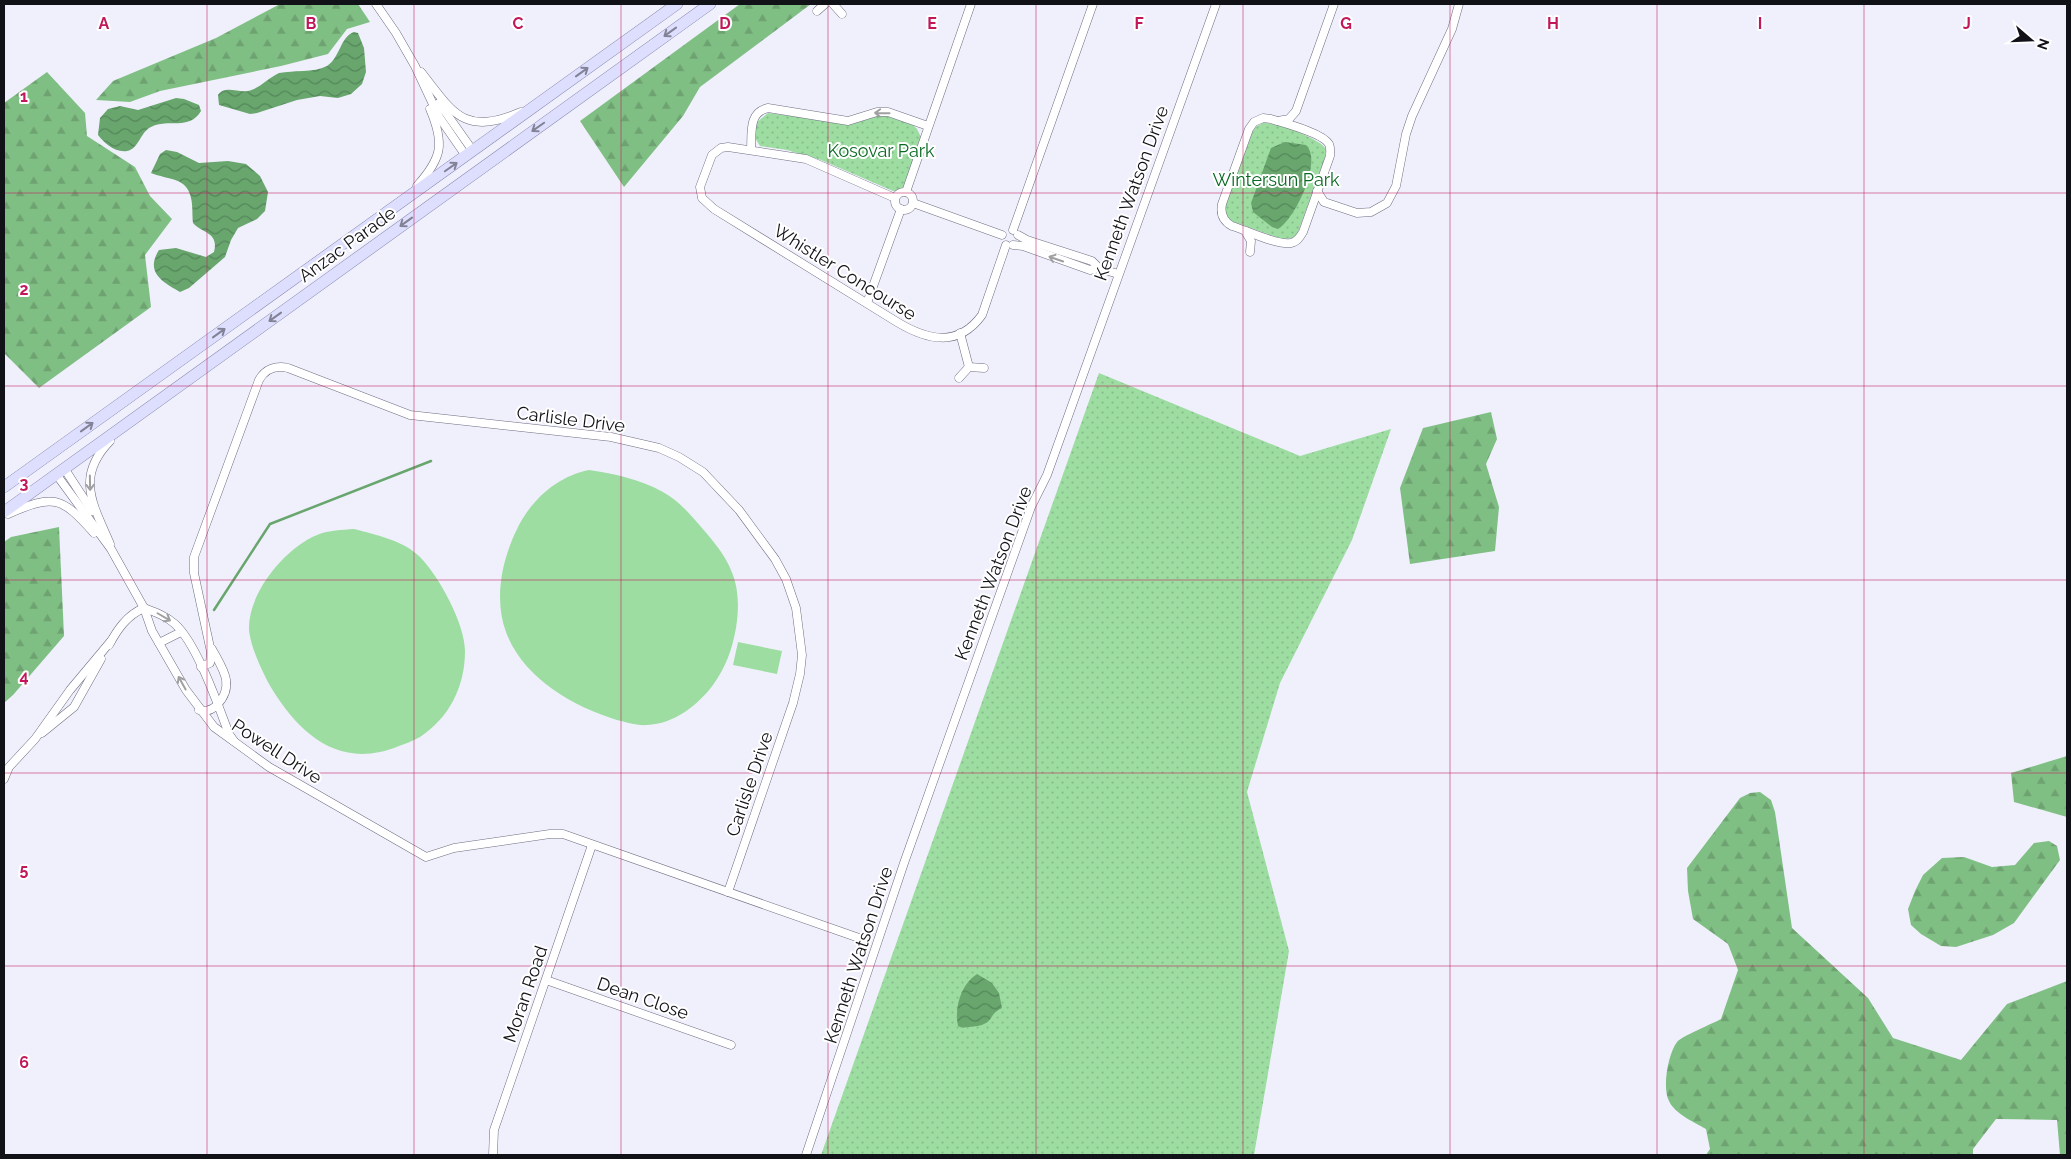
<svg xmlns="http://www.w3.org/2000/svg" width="2071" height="1159" font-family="Raleway,sans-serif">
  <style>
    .green { fill: url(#green-dots) }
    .forest { fill: url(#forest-firs) }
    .pitch { fill: #9ddda1 }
    .water { fill: url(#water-waves) }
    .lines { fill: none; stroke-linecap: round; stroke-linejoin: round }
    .stream { stroke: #68a66d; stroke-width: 2.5 }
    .street-casing { stroke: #6d6e80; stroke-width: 9 }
    .primary-casing { stroke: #8889ad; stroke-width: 12 }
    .street { stroke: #fff; stroke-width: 8 }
    .primary { stroke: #dedffe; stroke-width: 11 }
    .oneway { stroke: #828296 }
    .oneway2 { stroke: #a0a0a3 }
    .grid { fill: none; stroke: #c2185b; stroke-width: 1; stroke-opacity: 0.55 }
    .labels { text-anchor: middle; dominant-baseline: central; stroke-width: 4; stroke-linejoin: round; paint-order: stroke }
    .park-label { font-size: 18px; fill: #086a22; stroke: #fff }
    .street-label { font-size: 18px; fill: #111118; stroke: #fff }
    .grid-label { font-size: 16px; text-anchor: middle; font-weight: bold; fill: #c2185b; stroke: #fff; stroke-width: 4; stroke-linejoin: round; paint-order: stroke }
  </style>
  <defs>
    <pattern id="green-dots" width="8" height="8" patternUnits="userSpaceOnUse" patternTransform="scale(1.25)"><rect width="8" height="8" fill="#9ddda1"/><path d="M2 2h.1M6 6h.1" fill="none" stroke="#86bd8a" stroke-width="1.8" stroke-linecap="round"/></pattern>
    <pattern id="forest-firs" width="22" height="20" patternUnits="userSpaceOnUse" patternTransform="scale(1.25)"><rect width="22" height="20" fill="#80bf84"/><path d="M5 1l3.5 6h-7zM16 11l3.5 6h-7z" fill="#6ea371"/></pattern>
    <pattern id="water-waves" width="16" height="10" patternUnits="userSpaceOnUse" patternTransform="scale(1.25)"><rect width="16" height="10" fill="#68a66d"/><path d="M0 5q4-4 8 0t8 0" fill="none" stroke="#548659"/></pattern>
  </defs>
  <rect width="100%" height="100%" fill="#f0f0fd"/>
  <g class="green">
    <path d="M768 113 839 122 875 116H886L913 125 917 129 921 137 904 186 897 191H893L821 160 787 150 760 146 755 138 756 123Z"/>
    <path d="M1263 123C1275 122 1319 138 1326 149L1325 158 1297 235 1293 238 1282 239 1231 221C1225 216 1225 213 1225 206L1253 131 1257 126Z"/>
    <path d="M1099 373 1300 456 1391 429 1352 540 1280 683 1247 792 1289 951 1254 1155H821Z"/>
  </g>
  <g class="forest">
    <path d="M280 4H358L370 22 347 29 328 54 281 66 160 91 130 102 96 100 113 81 216 38Z"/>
    <path d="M740 4H811L700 87 683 116 624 187 580 121Z"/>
    <path d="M47 72 85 113 87 136 135 167 150 196 172 219 145 255 151 307 39 388 4 353V103Z"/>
    <path d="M1491 412 1497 439 1486 464 1499 507 1495 551 1410 564 1400 488 1423 428Z"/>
    <path d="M59 527 64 636 13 695 4 703V542L11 537Z"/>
    <path d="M2067 756V817L2014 802 2011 773Z"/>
    <path d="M1760 792 1771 800 1775 812 1792 928 1868 998 1893 1038 1961 1060 2007 1004 2067 981V1155H2060L2057 1120 1996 1119 1973 1149V1155H1706L1710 1149 1706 1129C1694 1122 1675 1114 1669 1101 1662 1088 1668 1054 1677 1042 1682 1036 1712 1024 1721 1019L1738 970 1728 944 1693 919 1688 891 1687 868 1740 798 1750 793Z"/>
    <path d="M2049 841 2057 846 2060 860 2014 923 1993 935 1956 947 1941 946 1921 934 1911 925 1908 909 1915 891 1923 875 1942 858 1964 857 1992 867 2015 865 2034 843Z"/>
  </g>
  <g class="pitch">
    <path d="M589 470C615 474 640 479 663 492 679 501 690 514 702 528 731 561 743 583 736 628 732 650 726 667 713 685 698 705 674 724 647 725 637 726 626 722 617 720 572 706 523 678 506 632 493 597 503 556 519 525 534 497 559 476 589 470Z"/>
    <path d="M354 529C376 535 403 540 420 557 439 576 465 624 465 651 465 687 449 718 420 737 413 741 405 744 399 746 341 770 301 736 272 689 263 674 250 646 249 629 248 593 285 548 317 535 329 530 342 530 354 529Z"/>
    <path d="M738 642 782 651 777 674 733 665Z"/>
  </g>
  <g class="water">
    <path d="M354 32 358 33 364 48 366 72 362 84 351 94 338 98 320 96 297 100 257 113 250 114 219 105 218 95C225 85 238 93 248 91 259 89 268 78 279 73 294 70 313 73 327 66 340 58 340 37 354 32Z"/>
    <path d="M176 98 184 99 199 105 201 111C189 131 168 118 151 127 140 132 139 149 127 151 115 153 104 143 98 135L100 118 108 109 120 106 138 110Z"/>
    <path d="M1285 142 1306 145C1323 161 1295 219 1278 229L1272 227 1253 212 1251 203 1271 148Z"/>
    <path d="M166 150 177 152 199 163 228 161 246 164 260 176 268 192 265 211 257 219 238 228 231 240 225 257 189 288 180 292C162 282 145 272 159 250L176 248 206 257 214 252C219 232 203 234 193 223 192 215 193 206 191 198 187 177 168 180 151 173L160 154Z"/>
    <path d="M977 974 992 983 999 993 1002 1008C986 1015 997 1025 969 1027 964 1027 963 1029 958 1026 954 1008 961 984 977 974Z"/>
  </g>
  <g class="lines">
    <path class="stream" d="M214 610 270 524 431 461"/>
    <defs>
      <g id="street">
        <path d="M376 4 396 33 415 66 439 117 466 156"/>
        <path d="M833 4 842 14"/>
        <path d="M817 11 825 4"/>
        <path d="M421 72C454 114 463 136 521 112"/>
        <path d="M439 103 473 151"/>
        <path d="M1263 118 1271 119C1284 123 1323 133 1329 144 1331 148 1330 152 1330 156L1303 232C1300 237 1297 242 1291 243 1278 246 1246 230 1232 226 1223 221 1220 214 1222 204L1249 129 1254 122Z"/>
        <path d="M1278 121 1289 119 1296 111 1334 4"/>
        <path d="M751 150C752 134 748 112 768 108L848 121 877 112H888L928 126"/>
        <path d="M417 186C442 158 445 144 430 109"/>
        <path d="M1317 191 1324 202 1357 213 1371 212 1387 203 1396 186 1406 134 1412 116 1452 29 1459 4"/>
        <path d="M906 192 971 4"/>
        <circle cx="904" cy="201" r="9"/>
        <path d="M895 198 806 159 728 147 721 148 712 155 700 187 702 198 714 209 897 322C927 340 958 348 982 315L1006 245"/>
        <path d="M913 203 1002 235"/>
        <path d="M1013 230 1093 4"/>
        <path d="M1245 231 1251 241 1250 252"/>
        <path d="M1018 235 1027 240 1092 261 1099 268 1118 274"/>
        <path d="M1013 245 1023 246 1090 270 1099 268"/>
        <path d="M867 303 901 209"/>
        <path d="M960 333 969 367"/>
        <path d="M959 378 969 367 984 368"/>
        <path d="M110 441C75 477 93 504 110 544"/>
        <path d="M64 468 92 511"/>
        <path d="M56 474 111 549 144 608 152 631 186 690 214 727 269 767 426 857 454 848 550 834H563L859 938"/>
        <path d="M8 514C54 494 61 496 94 533"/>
        <path d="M144 608C155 612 166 616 175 624 197 644 218 705 229 734L234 741"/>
        <path d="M159 643 181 632"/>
        <path d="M109 645C117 630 127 615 144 608"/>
        <path d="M201 667 210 663 211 652 194 573V557L259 380C265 369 276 365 288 368L410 415 611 437 659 448 679 457 703 472 739 510 775 559 786 579 796 608 802 655 800 674 793 703 728 892"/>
        <path d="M199 710C206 712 212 710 217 705 236 685 222 668 212 649"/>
        <path d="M42 733 74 707 101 659"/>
        <path d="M4 779 9 767 35 739 70 690 111 641"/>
        <path d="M546 980 731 1045"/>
        <path d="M493 1155 494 1130 592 845"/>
        <path d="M806 1155 904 863 1031 507 1047 475 1216 4"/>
      </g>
      <g id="primary">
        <path d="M4 487 677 4"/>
        <path d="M4 512 710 4"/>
      </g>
    </defs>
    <use href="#street" class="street-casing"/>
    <use href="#primary" class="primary-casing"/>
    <use href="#street" class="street"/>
    <use href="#primary" class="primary"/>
  </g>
  <defs><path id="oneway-shaft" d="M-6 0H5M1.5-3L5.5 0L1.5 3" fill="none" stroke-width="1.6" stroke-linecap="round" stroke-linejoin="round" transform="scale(1.25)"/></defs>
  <g class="oneway">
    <use href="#oneway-shaft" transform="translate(670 32) rotate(144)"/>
    <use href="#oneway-shaft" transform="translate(582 72) rotate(-36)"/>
    <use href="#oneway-shaft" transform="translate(538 127) rotate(145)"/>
    <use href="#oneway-shaft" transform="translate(451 167) rotate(-35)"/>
    <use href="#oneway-shaft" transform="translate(406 222) rotate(144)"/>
    <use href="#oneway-shaft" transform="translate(275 317) rotate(144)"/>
    <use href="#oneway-shaft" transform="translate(219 333) rotate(-36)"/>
    <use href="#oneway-shaft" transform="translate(87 427) rotate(-36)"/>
  </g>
  <g class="oneway2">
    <use href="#oneway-shaft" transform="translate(882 113) rotate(-179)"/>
    <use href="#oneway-shaft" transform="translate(1056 259) rotate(-161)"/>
    <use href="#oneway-shaft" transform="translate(90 483) rotate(89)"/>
    <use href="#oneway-shaft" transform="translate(164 617) rotate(30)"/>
    <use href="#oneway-shaft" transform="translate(182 683) rotate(-119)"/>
  </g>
  <path class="grid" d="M207 4V1155M414 4V1155M621 4V1155M828 4V1155M1036 4V1155M1243 4V1155M1450 4V1155M1657 4V1155M1864 4V1155M4 193H2067M4 386H2067M4 580H2067M4 773H2067M4 966H2067"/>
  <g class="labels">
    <g class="park-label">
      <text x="881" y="150">Kosovar Park</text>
      <text x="1276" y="179">Wintersun Park</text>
    </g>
    <g class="street-label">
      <text transform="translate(1131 193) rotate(-70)">Kenneth Watson Drive</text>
      <text transform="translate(347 244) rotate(-36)">Anzac Parade</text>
      <text transform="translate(845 272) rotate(32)">Whistler Concourse</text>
      <text transform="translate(571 419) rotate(7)">Carlisle Drive</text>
      <text transform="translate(993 573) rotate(-69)">Kenneth Watson Drive</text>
      <text transform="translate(277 751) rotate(33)">Powell Drive</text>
      <text transform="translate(749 784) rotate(-71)">Carlisle Drive</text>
      <text transform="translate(858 955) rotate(-72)">Kenneth Watson Drive</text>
      <text transform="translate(525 994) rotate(-71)">Moran Road</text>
      <text transform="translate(643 998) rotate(19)">Dean Close</text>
    </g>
  </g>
  <g class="grid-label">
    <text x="104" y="29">A</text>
    <text x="311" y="29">B</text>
    <text x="518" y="29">C</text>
    <text x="725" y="29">D</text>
    <text x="932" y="29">E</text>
    <text x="1139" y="29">F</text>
    <text x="1346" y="29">G</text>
    <text x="1553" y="29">H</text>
    <text x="1760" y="29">I</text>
    <text x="1967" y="29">J</text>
    <text x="24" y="102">1</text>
    <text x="24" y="295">2</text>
    <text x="24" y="489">3</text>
    <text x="24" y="682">4</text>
    <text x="24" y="875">5</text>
    <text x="24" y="1068">6</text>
  </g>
  <rect width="2071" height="1159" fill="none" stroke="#111118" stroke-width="10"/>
  <g transform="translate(2031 40) rotate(109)" stroke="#ffffff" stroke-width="4" paint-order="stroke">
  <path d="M0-4L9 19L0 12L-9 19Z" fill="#111118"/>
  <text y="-8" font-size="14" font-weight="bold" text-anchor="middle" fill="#111118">N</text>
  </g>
</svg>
